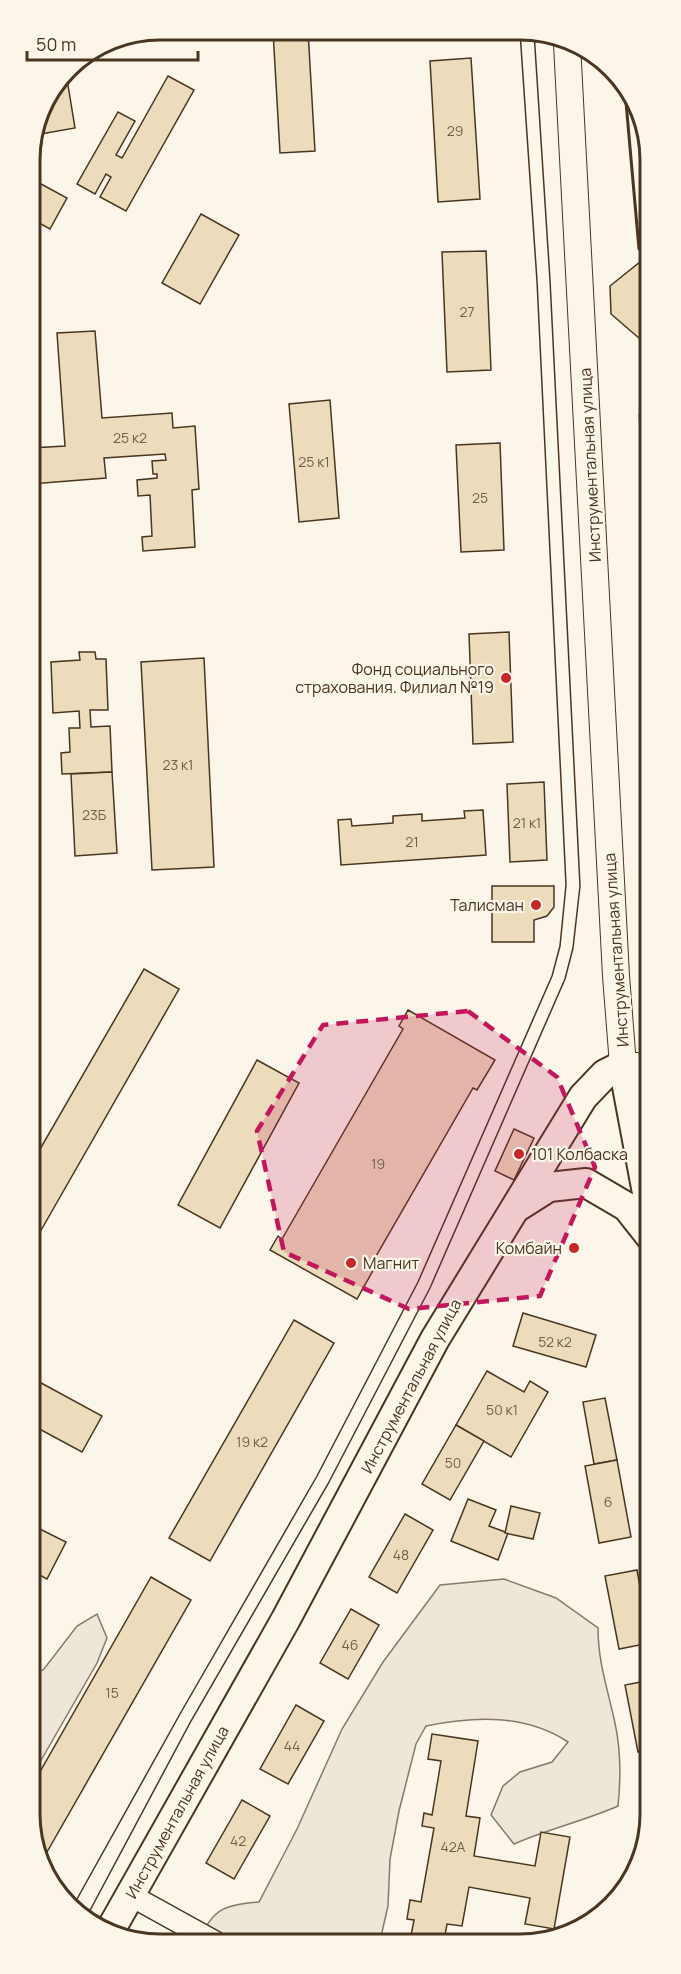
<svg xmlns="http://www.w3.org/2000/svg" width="681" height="1974" font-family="Manrope,sans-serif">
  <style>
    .green { fill: #ede6d9; stroke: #887966; stroke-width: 1.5 }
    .building { fill: #ecdcbc; stroke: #4a3520; stroke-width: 1.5 }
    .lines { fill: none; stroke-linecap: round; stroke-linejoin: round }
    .minor-casing { stroke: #4a3520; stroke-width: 24 }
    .tertiary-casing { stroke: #4a3520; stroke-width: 28 }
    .secondary-casing { stroke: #4a3520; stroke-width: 32 }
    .minor { stroke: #fbf6e9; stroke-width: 21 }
    .tertiary { stroke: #fbf6e9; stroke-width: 26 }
    .secondary { stroke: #fbf6e9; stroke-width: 28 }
    .tram { stroke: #4a3520; stroke-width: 1.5 }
    .fence { stroke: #4a3520; stroke-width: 1.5; stroke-dasharray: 8 3; stroke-linecap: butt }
    .wall { stroke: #4a3520; stroke-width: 3 }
    .marked { fill: #c2185b; fill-opacity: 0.2; stroke: #c2185b; stroke-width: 4.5; stroke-dasharray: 12 8; stroke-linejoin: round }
    .poi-dot { fill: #c62828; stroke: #fbf6e9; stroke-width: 2 }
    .labels { text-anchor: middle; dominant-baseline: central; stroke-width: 4.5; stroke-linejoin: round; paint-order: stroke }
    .number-label { font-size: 14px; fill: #725f47 }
    .street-label { font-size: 16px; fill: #4a3520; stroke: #fbf6e9 }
    .poi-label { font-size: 16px; fill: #4a3520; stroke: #fbf6e9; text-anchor: end }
    .rim { fill: none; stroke: #4a3520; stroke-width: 3 }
  </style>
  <rect width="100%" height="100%" fill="#fbf6e9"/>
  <g class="green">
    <path d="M504 1579 556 1598 598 1628C598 1663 608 1690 615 1723 621 1751 621 1778 618 1806 584 1821 548 1829 514 1844L491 1815 503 1786 520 1772 552 1762 568 1742C525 1714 475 1716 426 1726L416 1744 399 1811 390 1859 388 1906 380 1941 199 1942C211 1909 226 1904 259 1902L297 1829 342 1729 383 1662 440 1585Z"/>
    <path d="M97 1614 107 1638 97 1663 32 1776V1677L44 1669 77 1626Z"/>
  </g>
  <g class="building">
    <path d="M273 31H308L315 151 280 153Z"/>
    <path d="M471 58 480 199 438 202 430 61Z"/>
    <path d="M66 73 75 128 35 135 43 103Z"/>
    <path d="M168 76 194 90 126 211 100 197 111 177 106 174 95 194 77 184 118 112 135 121 116 155 122 158Z"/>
    <path d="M30 178 67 198 50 229 30 218Z"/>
    <path d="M201 214 239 235 200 304 162 283Z"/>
    <path d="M486 251 491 370 447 372 442 252Z"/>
    <path d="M645 258 649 265 647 345 611 314 610 286Z"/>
    <path d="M95 331 102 418 172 413 173 428 195 426 199 489 192 490 195 547 143 551 142 537 152 536 150 495 138 496 137 480 157 478V474H153L152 461 166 460 165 454 104 458 106 478 31 484V448L65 446 57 333Z"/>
    <path d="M330 400 339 518 299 522 289 404Z"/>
    <path d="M500 443 504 550 461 552 456 445Z"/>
    <path d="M509 632 513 742 473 744 469 634Z"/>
    <path d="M79 652H95L96 659H106L108 710H90L91 727 110 726 112 772 62 774 61 753 70 752 69 728H80L79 711 53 713 51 662 80 660Z"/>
    <path d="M204 658 214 867 152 870 141 662Z"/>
    <path d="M112 772 117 853 75 856 71 774Z"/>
    <path d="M544 782 547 860 510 862 507 784Z"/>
    <path d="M483 810 486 855 341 865 338 820 351 819 352 826 393 823V816L422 814V821L465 818 464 811Z"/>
    <path d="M492 886H554V907L547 916 534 920V942H492Z"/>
    <path d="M144 969 179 989 32 1246V1163Z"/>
    <path d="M408 1010 495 1060 477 1090 473 1088 371 1265 375 1267 357 1299 270 1250 278 1236 282 1239 403 1029 399 1026Z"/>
    <path d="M257 1060 299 1083 220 1228 178 1205Z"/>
    <path d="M514 1129 534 1138 514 1180 495 1171Z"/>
    <path d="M523 1313 596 1335 586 1367 513 1346Z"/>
    <path d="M294 1320 334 1343 210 1561 169 1538Z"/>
    <path d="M487 1371 524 1392 530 1381 548 1392 511 1457 456 1425Z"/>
    <path d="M32 1378 102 1416 82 1452 32 1425Z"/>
    <path d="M605 1398 617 1460 594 1464 583 1402Z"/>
    <path d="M456 1425 484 1441 450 1500 422 1484Z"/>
    <path d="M617 1460 631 1537 599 1543 585 1466Z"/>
    <path d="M468 1499 496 1510 489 1526 508 1533 498 1560 451 1541Z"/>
    <path d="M511 1506 540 1513 533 1539 505 1533Z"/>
    <path d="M405 1514 433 1530 397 1593 369 1577Z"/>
    <path d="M32 1525 66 1542 47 1579 32 1571Z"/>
    <path d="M637 1570 650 1643 619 1649 605 1576Z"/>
    <path d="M151 1577 191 1600 43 1859 33 1839V1784Z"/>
    <path d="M351 1609 379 1625 348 1679 320 1663Z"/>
    <path d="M651 1680V1749L638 1752 625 1685Z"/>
    <path d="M296 1705 324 1721 288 1784 260 1769Z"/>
    <path d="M432 1734 478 1741 466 1816 480 1818 474 1856 535 1866 541 1832 570 1837 554 1929 525 1924 530 1898 469 1887 462 1926 447 1924 444 1941H410L414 1920 407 1919 410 1900 421 1902 434 1828 422 1826 424 1813 432 1815 441 1761 428 1759Z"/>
    <path d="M651 1792V1822L645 1793Z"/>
    <path d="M242 1800 270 1816 234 1879 206 1863Z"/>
  </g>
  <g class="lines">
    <defs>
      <path id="minor" d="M130 1895 215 1942"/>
      <path id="tertiary" d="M567 44 616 976 623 1065 650 1067"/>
      <g id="secondary">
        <path d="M519 1206 549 1187 586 1183 627 1207 650 1236"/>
        <path d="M111 1929 286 1619 435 1339 583 1097 605 1074 623 1065 650 1209"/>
      </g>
    </defs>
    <use href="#minor" class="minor-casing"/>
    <use href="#tertiary" class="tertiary-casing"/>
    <use href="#secondary" class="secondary-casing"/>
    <use href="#minor" class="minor"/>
    <use href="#tertiary" class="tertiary"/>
    <use href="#secondary" class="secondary"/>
    <g class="tram">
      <path d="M72 1908 180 1714 317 1476 418 1282 552 976 560 946 566 885 537 281 520 32"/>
      <path d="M87 1916 191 1721 329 1482 430 1288 565 979 573 948 580 886 550 280 534 32"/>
    </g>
    <g class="fence">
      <path d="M625 91 639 249 649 255"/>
      <path d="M649 414 640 415 649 565"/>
    </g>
    <g class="wall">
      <path d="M625 91 639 249 649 255"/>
      <path d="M649 414 640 415 649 565"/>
    </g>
  </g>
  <path class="marked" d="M468 1011 557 1077 595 1167 540 1296 409 1309 284 1252 257 1131 323 1025Z"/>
  <g class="poi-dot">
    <circle cx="506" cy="678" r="6"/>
    <circle cx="536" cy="905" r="6"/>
    <circle cx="519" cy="1154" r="6"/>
    <circle cx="574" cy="1248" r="6"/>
    <circle cx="351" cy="1263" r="6"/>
  </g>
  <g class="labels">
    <g class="number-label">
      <text x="455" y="130">29</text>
      <text x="467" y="311">27</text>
      <text x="130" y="437">25 к2</text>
      <text x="314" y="461">25 к1</text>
      <text x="480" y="497">25</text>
      <text x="178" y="764">23 к1</text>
      <text x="94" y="814">23Б</text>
      <text x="527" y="822">21 к1</text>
      <text x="412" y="841">21</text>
      <text x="378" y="1163">19</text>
      <text x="555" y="1341">52 к2</text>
      <text x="502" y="1409">50 к1</text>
      <text x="252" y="1441">19 к2</text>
      <text x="453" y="1462">50</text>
      <text x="608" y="1501">6</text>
      <text x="401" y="1554">48</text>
      <text x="350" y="1644">46</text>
      <text x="112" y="1692">15</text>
      <text x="292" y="1745">44</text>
      <text x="238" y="1840">42</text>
      <text x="453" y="1846">42А</text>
    </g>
    <g class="street-label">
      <text transform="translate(590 465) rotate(-93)">Инструментальная улица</text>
      <text transform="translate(616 950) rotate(-94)">Инструментальная улица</text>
      <text transform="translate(411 1386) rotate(-62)">Инструментальная улица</text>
      <text transform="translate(177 1812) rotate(-61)">Инструментальная улица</text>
    </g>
    <g class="poi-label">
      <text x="494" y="669">Фонд социального<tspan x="494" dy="18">страхования. Филиал №19</tspan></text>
      <text x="524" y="905">Талисман</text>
      <text x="531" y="1154" text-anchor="start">101 Колбаска</text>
      <text x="562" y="1248">Комбайн</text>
      <text x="363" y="1263" text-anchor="start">Магнит</text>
    </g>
  </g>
  <path d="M0 0H681V1974H0ZM160 40H520A120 120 0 0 1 640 160V1814A120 120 0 0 1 520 1934H160A120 120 0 0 1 40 1814V160A120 120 0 0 1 160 40Z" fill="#fbf6e9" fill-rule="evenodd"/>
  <path class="rim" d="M160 40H520A120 120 0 0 1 640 160V1814A120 120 0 0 1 520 1934H160A120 120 0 0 1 40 1814V160A120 120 0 0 1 160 40Z"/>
  <path d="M27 51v9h171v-9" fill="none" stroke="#4a3520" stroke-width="3"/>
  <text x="36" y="51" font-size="18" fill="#4a3520" stroke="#fbf6e9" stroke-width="4.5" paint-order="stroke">50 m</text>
</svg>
